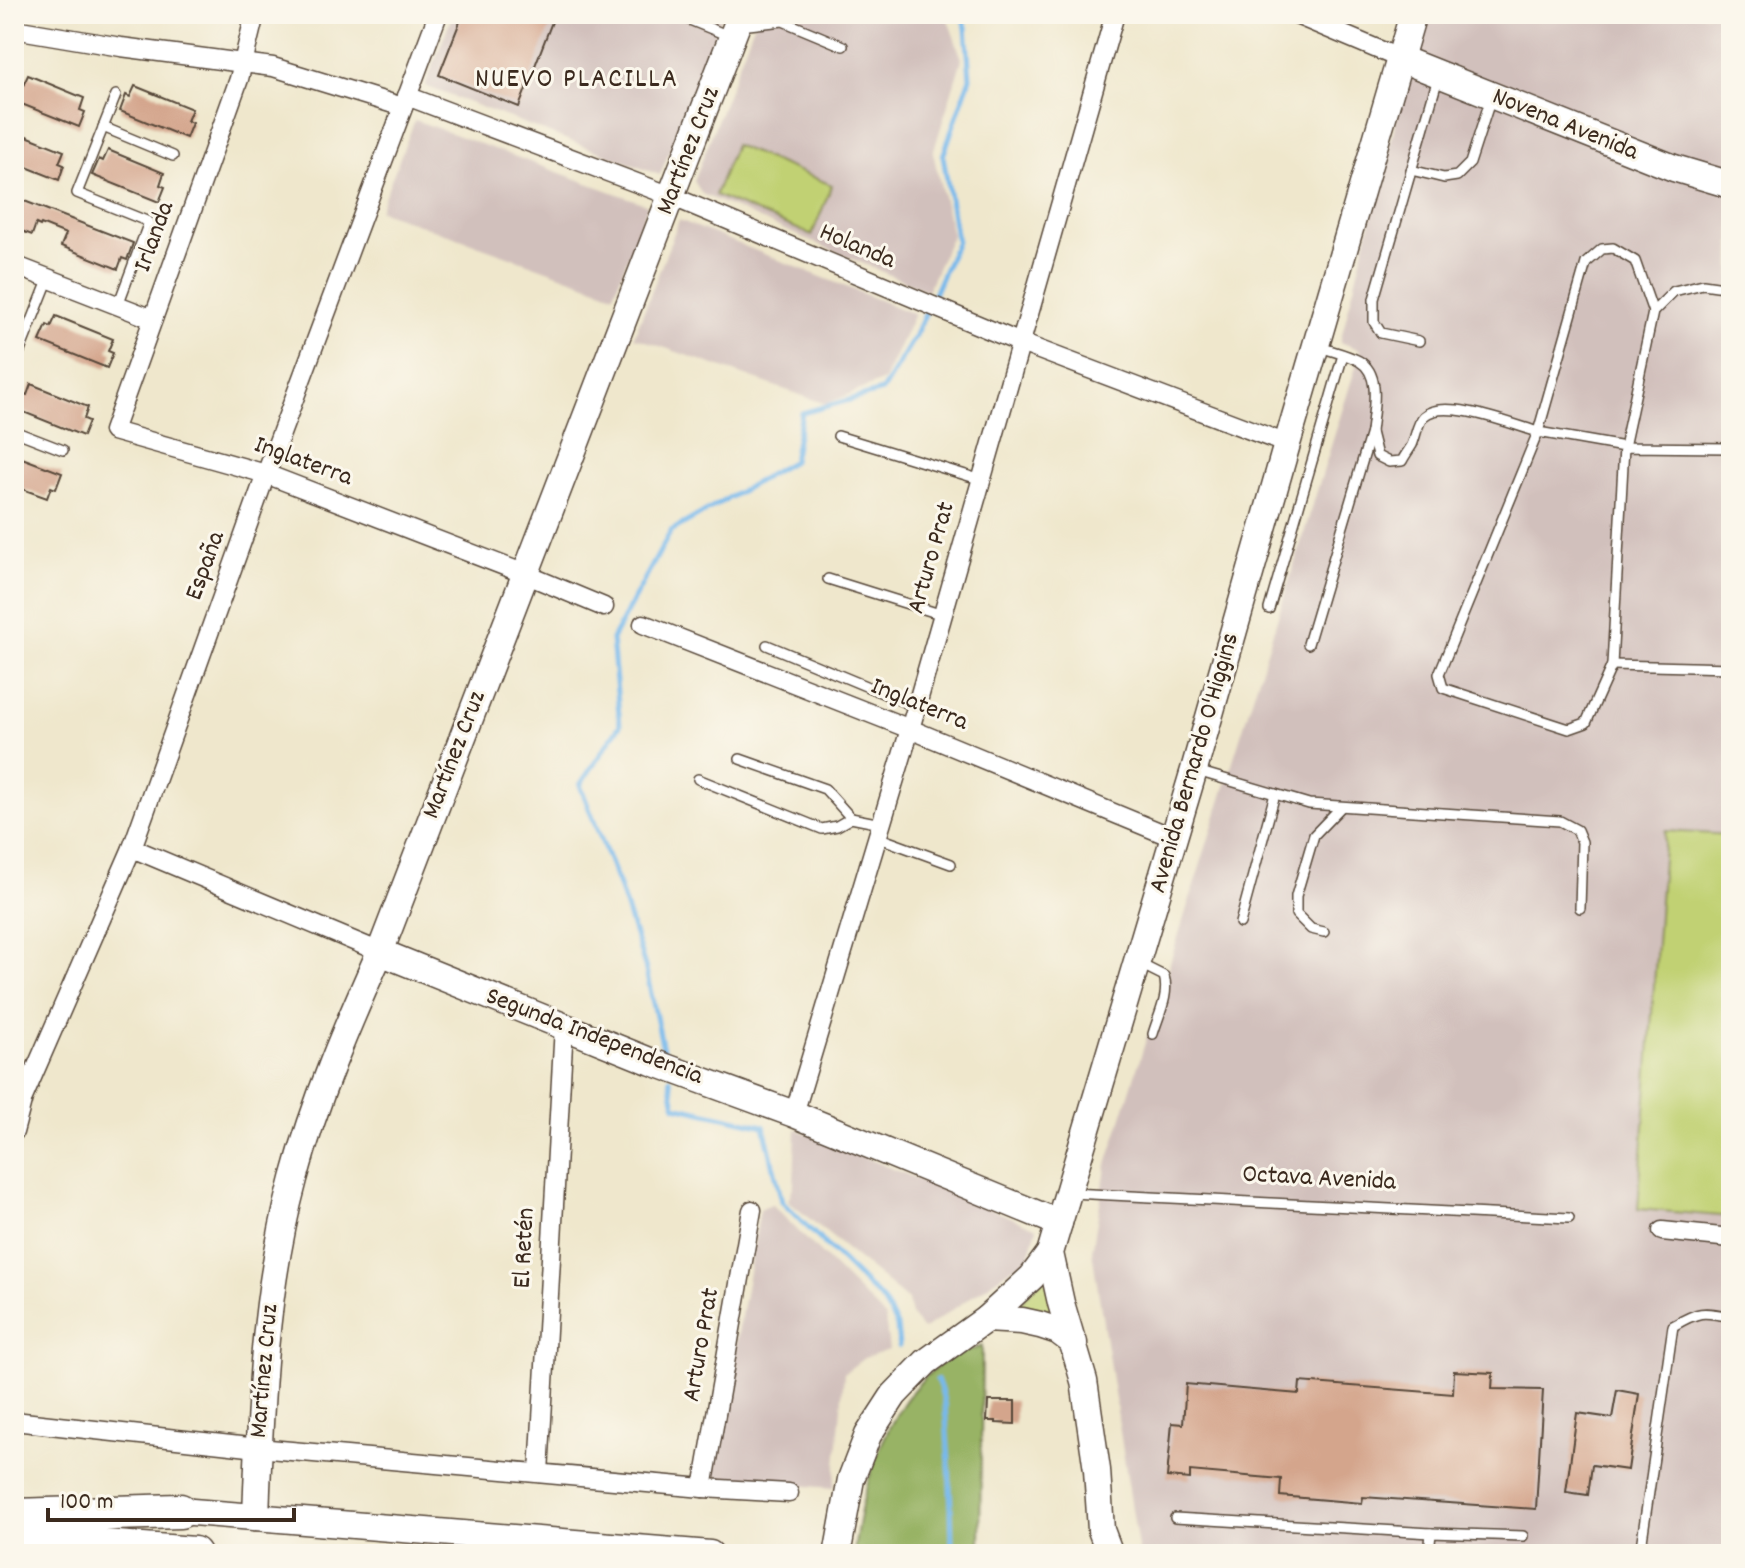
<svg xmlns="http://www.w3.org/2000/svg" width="1745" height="1568" font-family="Dekko,sans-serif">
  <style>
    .industrial { fill: #d1c0bc }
    .green { fill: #c1d173; stroke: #7e7e48; stroke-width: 2 }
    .forest { fill: #98b365; stroke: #6a6e42; stroke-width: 2 }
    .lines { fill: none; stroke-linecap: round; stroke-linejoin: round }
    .stream { stroke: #77b9ec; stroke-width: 5 }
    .building { fill: #d4a58c }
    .lane-casing { stroke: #564638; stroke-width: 12 }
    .street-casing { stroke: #564638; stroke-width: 21 }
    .secondary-casing { stroke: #564638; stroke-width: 29 }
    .highway-casing { stroke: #564638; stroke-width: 37 }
    .lane { stroke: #fff; stroke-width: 9 }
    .street { stroke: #fff; stroke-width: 18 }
    .secondary { stroke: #fff; stroke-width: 26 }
    .highway { stroke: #fff; stroke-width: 34 }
    .labels { text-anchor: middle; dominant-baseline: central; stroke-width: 6; stroke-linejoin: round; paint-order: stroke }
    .street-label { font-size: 26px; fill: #3b2a1e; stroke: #fbf7ec }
    .neighbourhood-label { font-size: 28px; letter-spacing: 2px; fill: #3b2a1e; stroke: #fbf7ec }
  </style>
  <rect width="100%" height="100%" fill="#fbf7ec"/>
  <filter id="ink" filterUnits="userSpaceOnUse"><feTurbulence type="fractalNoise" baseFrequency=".0125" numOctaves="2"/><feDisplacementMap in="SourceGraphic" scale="16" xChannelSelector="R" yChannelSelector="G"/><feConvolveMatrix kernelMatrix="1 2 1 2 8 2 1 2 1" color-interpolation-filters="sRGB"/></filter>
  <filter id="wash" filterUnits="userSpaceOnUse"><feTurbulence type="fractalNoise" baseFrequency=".006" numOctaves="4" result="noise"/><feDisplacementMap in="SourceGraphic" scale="32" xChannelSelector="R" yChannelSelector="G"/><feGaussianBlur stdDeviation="1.8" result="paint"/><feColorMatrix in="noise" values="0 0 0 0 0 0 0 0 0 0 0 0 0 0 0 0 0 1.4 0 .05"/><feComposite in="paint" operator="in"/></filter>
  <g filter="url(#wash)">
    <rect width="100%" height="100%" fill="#efe7cc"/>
    <g class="industrial">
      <path d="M453 14H723L660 175 425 86Z"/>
      <path d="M758 14H946L962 59 933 153 952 235 927 291 702 194 694 181Z"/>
      <path d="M1423 14H1731V1554H1139L1092 1251 1106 1168 1361 350 1340 342Z"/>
      <path d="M415 120 648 205 614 294 379 210Z"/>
      <path d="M679 220 914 314 884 380 826 404 634 337Z"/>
      <path d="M796 1129 1037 1228 1029 1257 923 1330 911 1316 908 1300 788 1201 794 1184Z"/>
      <path d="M771 1204 885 1317 889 1350 864 1358 844 1373 834 1488 712 1479 760 1210Z"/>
    </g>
    <g class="green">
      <path d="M735 145 832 185 812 235 715 195Z"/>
      <path d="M1665 831 1731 835V1217L1638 1209Z"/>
      <path d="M1045 1276 1057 1322 1016 1307Z"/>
    </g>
    <path class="forest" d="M982 1346 980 1554H854C861 1488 889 1390 953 1357 962 1352 973 1350 982 1346Z"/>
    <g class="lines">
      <g class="stream">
        <path d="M931 301 957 241 943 156 970 78 966 27 961 14"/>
        <path d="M665 1058 645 966 618 883 580 785 620 725 612 639 671 531 793 461 802 413 882 391 914 338 927 310"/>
        <path d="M670 1079 675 1106 764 1126 782 1202 883 1301 897 1326 899 1346"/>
        <path d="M937 1380C947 1400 946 1425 948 1447 950 1483 952 1518 952 1554"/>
      </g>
    </g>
    <g id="blocks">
      <g class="building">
        <path d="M463 14H555L519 107 439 75Z"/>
        <path d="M28 75 84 98 80 110 85 112 79 127 14 101 19 84 23 86Z"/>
        <path d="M135 86 192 109 187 121 192 123 186 138 120 111 126 95 130 97Z"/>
        <path d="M14 131 64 151 59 163 64 165 59 180 14 162Z"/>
        <path d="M108 150 164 173 160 185 165 187 159 202 92 175 99 159 103 161Z"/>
        <path d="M14 197 133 243 127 260 122 258 118 269 61 246 66 234 41 224 40 226 36 224 32 235 14 228Z"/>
        <path d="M56 316 113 339 108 351 113 353 107 368 40 341 47 325 51 327Z"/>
        <path d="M31 384 88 407 84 419 89 421 83 436 16 409 22 393 27 395Z"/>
        <path d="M14 455 62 473 56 489 51 487 47 498 14 486Z"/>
        <path d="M1454 1371 1493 1373 1492 1389 1543 1390 1536 1509 1363 1497 1362 1503 1280 1496 1281 1479 1190 1471V1479L1167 1477 1172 1423 1183 1424 1186 1384 1299 1394 1300 1382 1453 1394Z"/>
        <path d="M1617 1390 1639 1394 1628 1470 1592 1465 1588 1495 1566 1492 1577 1413 1612 1418Z"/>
        <path d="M988 1401H1015V1424L996 1423V1421H987Z"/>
      </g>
    </g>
  </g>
  <g filter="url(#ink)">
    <use href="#blocks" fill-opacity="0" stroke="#564638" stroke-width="2"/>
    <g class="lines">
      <defs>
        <g id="lane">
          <path d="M675 14 729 36"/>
          <path d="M740 26 783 21 843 46"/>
          <path d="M116 95 77 193 149 222 118 305"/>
          <path d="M103 127 173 156"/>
          <path d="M1411 170 1444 178 1457 176 1470 163 1491 98"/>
          <path d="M1731 288 1703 284 1674 291 1653 312 1624 447 1612 665 1586 723 1569 729 1443 688 1439 674 1538 432 1624 447 1731 448"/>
          <path d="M1419 341 1381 333 1374 322V299L1438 78"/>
          <path d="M14 366 49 278"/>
          <path d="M14 431 63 450"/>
          <path d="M1371 432 1377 456 1389 462 1402 461C1405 455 1409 450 1412 445 1416 436 1417 423 1424 416 1444 397 1514 425 1538 432L1586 263 1602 249 1613 248 1635 261 1653 312"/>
          <path d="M838 436 982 480"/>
          <path d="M828 579 943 615"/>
          <path d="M1269 609 1343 355"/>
          <path d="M1308 644 1371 432C1373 410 1382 374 1359 361 1346 354 1330 351 1317 346"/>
          <path d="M767 645 916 707"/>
          <path d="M1612 665 1731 668"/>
          <path d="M740 759 825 789 851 818"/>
          <path d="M1197 771 1309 804 1560 821 1577 830 1582 842 1580 908"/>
          <path d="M698 779 822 829 837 826 851 818 881 824"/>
          <path d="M877 837 951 864"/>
          <path d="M1240 923 1275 794"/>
          <path d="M1324 932 1311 929 1296 914V896L1314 835 1341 807"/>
          <path d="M1138 963 1164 976C1170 995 1158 1016 1153 1034"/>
          <path d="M1071 1193 1569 1218"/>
          <path d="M1175 1518 1431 1533"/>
          <path d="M1429 1554 1431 1533 1523 1536"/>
          <path d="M1640 1554 1673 1326C1699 1311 1702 1311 1731 1317"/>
        </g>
        <g id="street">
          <path d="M255 14 239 79 113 431 266 474 525 574 604 607"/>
          <path d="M1294 14 1401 59"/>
          <path d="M14 29 121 47 273 67 403 107"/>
          <path d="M407 96 671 196 1021 343 1287 444"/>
          <path d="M14 265 153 319"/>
          <path d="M643 624 910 729 1174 838"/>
          <path d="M132 848 380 952"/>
          <path d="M794 1114 910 729 1115 14"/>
          <path d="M14 1132 23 1098 132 848 266 474 438 14"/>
          <path d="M1662 1231 1731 1238"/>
          <path d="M14 1421 258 1448 703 1488 789 1493"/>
          <path d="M539 1473 564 1026"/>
          <path d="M703 1488 752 1210"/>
        </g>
        <g id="secondary">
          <path d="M1401 59 1674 168 1731 185"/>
          <path d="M380 952 652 1062 794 1114 1059 1223"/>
          <path d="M986 1319 1032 1277 1050 1253"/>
          <path d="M180 1511 710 1554"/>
          <path d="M256 1517C260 1404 264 1289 294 1179 315 1100 347 1026 380 952L741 14"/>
          <path d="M838 1550 851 1479 868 1435 894 1395 926 1362 986 1319 1022 1321 1040 1325 1058 1331 1074 1343"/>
          <path d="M1110 1554 1101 1530 1097 1470 1084 1381 1061 1303 1050 1253 1194 770 1287 444 1413 14"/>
        </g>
        <g id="highway">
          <path d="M14 1516 180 1511"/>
          <path d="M14 1540 194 1554"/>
        </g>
      </defs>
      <use href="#lane" class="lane-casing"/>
      <use href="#street" class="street-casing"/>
      <use href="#secondary" class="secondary-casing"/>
      <use href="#highway" class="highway-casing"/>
      <use href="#lane" class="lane"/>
      <use href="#street" class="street"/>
      <use href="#secondary" class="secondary"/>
      <use href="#highway" class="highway"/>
    </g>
  </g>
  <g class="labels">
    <g class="street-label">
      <text transform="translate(1565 125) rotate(22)">Novena Avenida</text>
      <text transform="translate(689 151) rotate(-69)">Martínez Cruz</text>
      <text transform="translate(155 237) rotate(-70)">Irlanda</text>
      <text transform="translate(857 247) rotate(23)">Holanda</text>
      <text transform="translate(303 462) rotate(20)">Inglaterra</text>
      <text transform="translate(932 558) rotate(-74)">Arturo Prat</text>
      <text transform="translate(206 566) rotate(-70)">España</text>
      <text transform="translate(919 705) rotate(22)">Inglaterra</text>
      <text transform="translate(455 755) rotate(-69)">Martínez Cruz</text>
      <text transform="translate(1195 763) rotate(-74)">Avenida Bernardo O'Higgins</text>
      <text transform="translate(594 1037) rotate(21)">Segunda Independencia</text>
      <text transform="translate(1319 1179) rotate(3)">Octava Avenida</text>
      <text transform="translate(525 1248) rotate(-87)">El Retén</text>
      <text transform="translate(702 1345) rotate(-80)">Arturo Prat</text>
      <text transform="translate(265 1371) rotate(-85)">Martínez Cruz</text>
    </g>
    <g class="neighbourhood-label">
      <text x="577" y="81">NUEVO PLACILLA</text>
    </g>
  </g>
  <rect width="1745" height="1568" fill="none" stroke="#fbf7ec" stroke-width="48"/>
  <path d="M48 1508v12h246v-12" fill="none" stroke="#3b2a1e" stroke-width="4"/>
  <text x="60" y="1508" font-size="24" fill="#3b2a1e" stroke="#fbf7ec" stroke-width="6" paint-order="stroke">100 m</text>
</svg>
